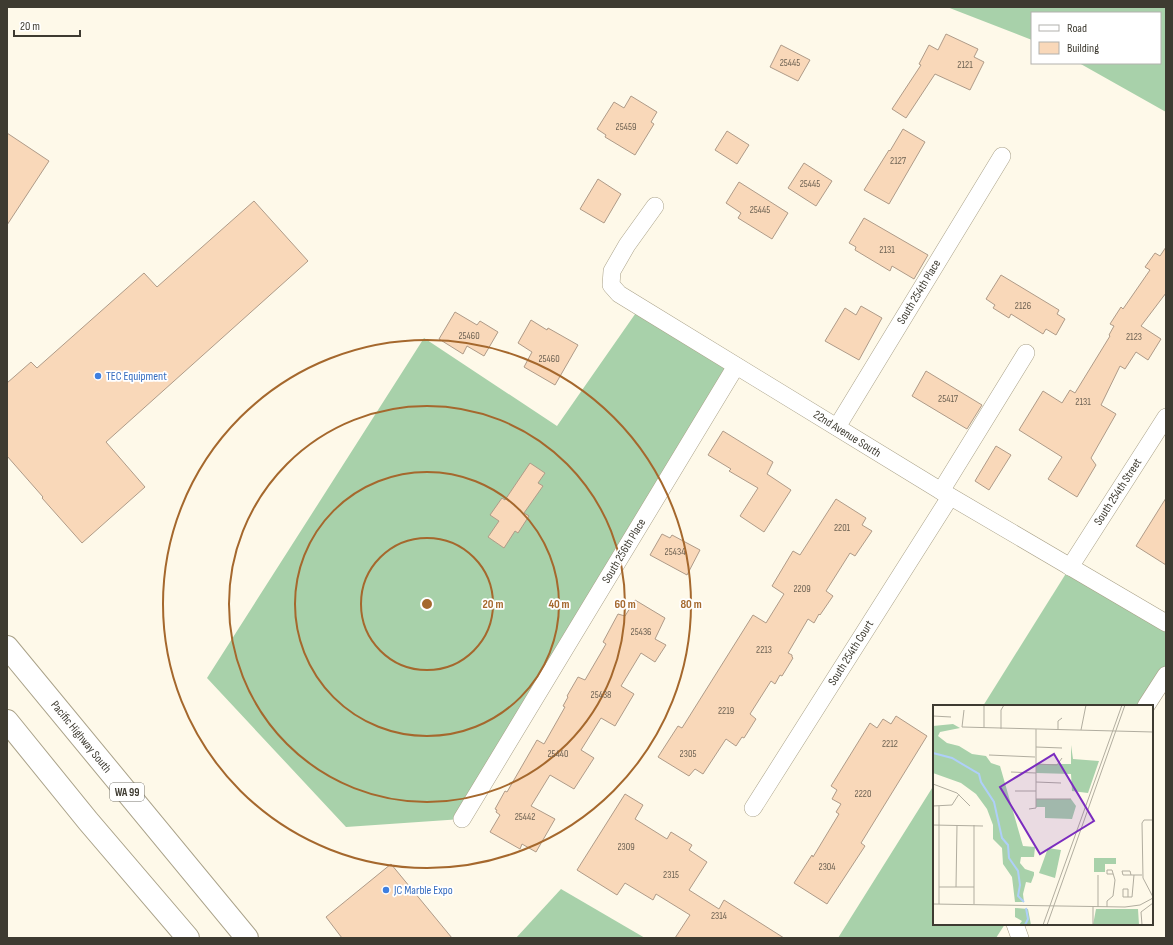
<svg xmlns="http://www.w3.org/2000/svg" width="1173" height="945" font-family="'Sofia Sans Condensed',sans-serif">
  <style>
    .forest { fill: #a8d1aa }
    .building { fill: #f9d8b9; stroke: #af9b88 }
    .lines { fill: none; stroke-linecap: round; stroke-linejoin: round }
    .minor-casing { stroke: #aaa289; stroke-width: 18 }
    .primary-casing { stroke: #aaa289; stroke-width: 24 }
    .minor { stroke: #fff; stroke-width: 17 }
    .primary { stroke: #fff; stroke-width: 22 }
    .ring { fill: none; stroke: #a5682d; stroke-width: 2 }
    .shop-dot { fill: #3f7fe0; stroke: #fff; stroke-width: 1.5 }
    .labels { text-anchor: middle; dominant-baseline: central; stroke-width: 3.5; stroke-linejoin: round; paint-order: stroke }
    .number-label { font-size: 10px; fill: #6d6253 }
    .shield { fill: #fff; stroke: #78766f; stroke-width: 1 }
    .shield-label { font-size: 11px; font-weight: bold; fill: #3e3b31 }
    .street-label { font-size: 12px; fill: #3e3b31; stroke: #fff }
    .shop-label { font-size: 12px; fill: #366cbe; stroke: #fff; text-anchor: start }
    .inset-river { fill: none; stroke: #aecff9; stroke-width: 2 }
    .inset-road { fill: none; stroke: #b1ad9f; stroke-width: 1 }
    .view { fill: #7b2cbf; fill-opacity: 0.15; stroke: #7b2cbf; stroke-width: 2 }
    .inset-edge { fill: none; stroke: #3e3b31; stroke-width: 2 }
    .centre { fill: #a5682d; stroke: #fff; stroke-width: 2 }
    .ring-label { font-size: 12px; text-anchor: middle; font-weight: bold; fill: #a5682d; stroke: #fff; stroke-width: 3.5; stroke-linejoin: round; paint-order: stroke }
  </style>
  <rect width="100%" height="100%" fill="#fef9e9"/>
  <g class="forest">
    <path d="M947 7H1166V112L1079 63H1160V13H1032V40Z"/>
    <path d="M640 307 736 366 462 819 346 827 207 678 424 338 557 426Z"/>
    <path d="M1070 567 1166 623V675L1146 706H983Z"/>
    <path d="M934 785V924H1005L996 938H838Z"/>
    <path d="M561 889 645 938H516Z"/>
  </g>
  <g class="building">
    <path d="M946 34 978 49 974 57 984 62 970 90 935 74 906 118 892 109 921 65 919 64 929 45 938 50Z"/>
    <path d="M781 45 810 60 798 81 770 67Z"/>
    <path d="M631 96 657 112 651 122 654 124 635 155 605 137 606 135 597 129 614 102 624 108Z"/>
    <path d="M903 129 925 142 889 204 864 190 889 150 890 151Z"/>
    <path d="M727 131 749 145 737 164 715 150Z"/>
    <path d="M7 133 49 161 7 225Z"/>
    <path d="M804 163 832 181 816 206 788 188Z"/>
    <path d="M598 179 621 194 604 223 580 209Z"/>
    <path d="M739 182 788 213 772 239 738 218 741 213 726 203Z"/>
    <path d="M254 201 308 261 106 442 145 487 82 543 42 498 43 497 7 456V383L31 362 37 368 144 273 157 287Z"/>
    <path d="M864 218 928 255 914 279 892 266 890 271 855 250 856 247 849 243Z"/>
    <path d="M1166 247V293L1141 326 1161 339 1148 360 1136 352 1125 369 1120 366 1101 405 1116 414 1091 458 1096 465 1077 497 1048 479 1062 457 1019 430 1043 391 1062 403 1070 390 1075 393 1110 336 1109 335 1114 326 1110 324 1121 307 1123 309 1150 270 1145 267 1155 253 1160 256Z"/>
    <path d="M1001 275 1059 310 1057 314 1065 319 1056 335 1046 329 1043 334 1011 314 1009 318 993 308 995 305 986 299Z"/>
    <path d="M861 306 882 318 859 360 825 341 845 308 856 315Z"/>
    <path d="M455 312 477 325 480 321 498 332 484 356 467 346 463 354 439 339Z"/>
    <path d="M531 320 547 330 548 328 578 345 555 385 524 367 532 352 518 343Z"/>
    <path d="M926 371 982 405 967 429 912 396Z"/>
    <path d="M723 431 773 462 767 474 791 490 764 532 740 516 758 488 729 471 731 469 708 455Z"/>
    <path d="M996 446 1011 455 989 490 975 481Z"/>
    <path d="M530 463 545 473 538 483 543 486 524 513 529 516 518 533 515 531 504 548 488 537 499 521 490 515 502 498 505 500Z"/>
    <path d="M1166 498V565L1136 546Z"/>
    <path d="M836 499 866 518 862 525 872 531 855 556 850 553 826 591 833 596 820 615 819 614 814 623 808 619 788 653 792 655V657L793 658 782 676 780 675 775 684 771 681 750 714 756 719 744 738 742 737 736 746 726 739 703 774 695 769 689 776 658 757 678 726 682 728 753 615 766 623 784 594 772 586 793 551 800 555Z"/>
    <path d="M662 534 670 538 672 535 700 550 687 575 650 555Z"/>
    <path d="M635 600 665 618 655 639 666 645 655 662 641 653 621 686 634 694 615 726 601 718 581 750 594 758 574 789 550 775 531 806 555 819 536 852 522 844 520 849 490 832 500 815 496 812 497 810 495 809 505 791 507 792 537 740 544 744 565 707 563 706 568 697 567 696 578 677 585 680 606 644 603 642 618 614 625 616Z"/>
    <path d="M896 716 927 736 861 843 865 846 827 904 794 883 812 855 813 857 839 814 836 812 841 804 832 799 837 790 831 786 870 723 877 728 883 719 891 724Z"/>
    <path d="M625 794 643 805 635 819 667 839 671 832 692 845 689 850 707 862 689 890 719 909 724 900 784 938H675L690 915 656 894 653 900 625 883 617 895 577 870Z"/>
    <path d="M391 864 452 938H342L326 917Z"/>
  </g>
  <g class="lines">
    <defs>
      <g id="minor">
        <path d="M655 206 627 245 612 271 611 285 619 294 941 491 1166 623"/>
        <path d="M837 427 1002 156"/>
        <path d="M941 491 1026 353"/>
        <path d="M1070 567 1166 417"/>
        <path d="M1146 706 1166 675"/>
        <path d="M753 808 950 497"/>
        <path d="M462 819 736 366"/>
        <path d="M1015 924 1020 938"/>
      </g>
      <g id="primary">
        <path d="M7 647 247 938"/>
        <path d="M7 721 88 821 188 938"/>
      </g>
    </defs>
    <use href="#minor" class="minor-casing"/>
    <use href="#primary" class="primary-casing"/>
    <use href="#minor" class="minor"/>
    <use href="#primary" class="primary"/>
  </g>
  <g class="ring">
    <circle cx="427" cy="604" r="66"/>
    <circle cx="427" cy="604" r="132"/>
    <circle cx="427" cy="604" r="198"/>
    <circle cx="427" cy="604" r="264"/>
  </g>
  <g class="shop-dot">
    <circle cx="98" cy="376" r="4"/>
    <circle cx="386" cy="890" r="4"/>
  </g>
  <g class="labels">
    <g class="number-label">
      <text x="790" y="63">25445</text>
      <text x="965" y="65">2121</text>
      <text x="626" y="127">25459</text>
      <text x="898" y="161">2127</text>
      <text x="810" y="184">25445</text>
      <text x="760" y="210">25445</text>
      <text x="887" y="250">2131</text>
      <text x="1023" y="306">2126</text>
      <text x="469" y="336">25460</text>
      <text x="1134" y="337">2123</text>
      <text x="549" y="359">25460</text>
      <text x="948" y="399">25417</text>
      <text x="1083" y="402">2131</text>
      <text x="842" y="528">2201</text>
      <text x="675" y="552">25434</text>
      <text x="802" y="589">2209</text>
      <text x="641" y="632">25436</text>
      <text x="764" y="650">2213</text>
      <text x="601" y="695">25438</text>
      <text x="726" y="711">2219</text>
      <text x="890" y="744">2212</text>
      <text x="558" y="754">25440</text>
      <text x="688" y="754">2305</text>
      <text x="863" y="794">2220</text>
      <text x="525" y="817">25442</text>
      <text x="626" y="847">2309</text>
      <text x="827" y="867">2304</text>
      <text x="671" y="875">2315</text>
      <text x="719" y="916">2314</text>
    </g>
    <rect class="shield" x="110" y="783" width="34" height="18" rx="3"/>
    <g class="shield-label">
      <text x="127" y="792">WA 99</text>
    </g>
    <g class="street-label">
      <text transform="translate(919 292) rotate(-59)">South 254th Place</text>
      <text transform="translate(847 434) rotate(32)">22nd Avenue South</text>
      <text transform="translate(1118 492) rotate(-57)">South 254th Street</text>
      <text transform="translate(624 551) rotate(-59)">South 256th Place</text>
      <text transform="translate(851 653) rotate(-58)">South 254th Court</text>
      <text transform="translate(81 737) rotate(51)">Pacific Highway South</text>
    </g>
    <g class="shop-label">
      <text x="106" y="376">TEC Equipment</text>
      <text x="394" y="890">JC Marble Expo</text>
    </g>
  </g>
  <g transform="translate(933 705)">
    <rect width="220" height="220" fill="#fef9e9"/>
    <path d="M20 19 27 23 7 27 5 31 14 38 26 41 39 49 53 51 58 58 67 61 90 141 102 142 101 152H88L87 158 92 164 101 167V170L98 178 93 177 90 189 91 197H82L79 172 70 159 69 143 60 134V120L54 104 43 89 28 78 0 68V21ZM138 40 140 54 166 56 155 88 139 86 138 69 103 68V59H138ZM103 94H138L143 101 139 114 112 113V102H103ZM115 143 128 145 122 173 106 168ZM161 153H183V159H172V167H161ZM82 203 95 204 98 220H86L89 216 82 212ZM163 204H205L206 220H160Z" fill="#a8d1aa"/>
    <path class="inset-river" d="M0 48 19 53 46 69 48 77 61 97 69 133 75 140 76 153 85 166 87 180 85 191 91 197M92 220 95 214 93 203"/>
    <path class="inset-road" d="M51 0V23M31 5 29 22 220 27M0 11 18 12M68 24V5L71 0M125 25V16L129 13M148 25 153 0M103 42 129 43M56 50 102 52M103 59 124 60 129 53M78 67 103 68M103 77 128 78M0 79 24 88 37 101M82 86H103M103 94H138M0 101 19 100 26 89M96 104 103 103V24M220 115H211L209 118 210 173 220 192M0 120 50 121M165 170V202M198 170 197 166H189L190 170H209M6 182H41M23 182 24 120M195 192V184H190V192H199L201 170M0 199 192 202 207 200 220 193M6 199V101M41 199V120M160 202V220M174 202V196L180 191 182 175 179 165H174V169H180M110 220 189 0M114 220 192 0M209 220 208 207 220 198"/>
    <path class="view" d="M121 49 161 116 107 149 67 82Z"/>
    <rect width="220" height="220" class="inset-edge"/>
  </g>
  <circle cx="427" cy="604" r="6" class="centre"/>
  <g class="ring-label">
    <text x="493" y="608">20 m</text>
    <text x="559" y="608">40 m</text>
    <text x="625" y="608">60 m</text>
    <text x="691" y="608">80 m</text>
  </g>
  <rect width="1173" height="945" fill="none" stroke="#3e3b31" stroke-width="16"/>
  <rect x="1031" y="12" width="130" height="52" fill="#ffffff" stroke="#b2b1ad"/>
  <rect x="1039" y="25" width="20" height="6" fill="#ffffff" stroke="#b2b1ad"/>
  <text x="1067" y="32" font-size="12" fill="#3e3b31">Road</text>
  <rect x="1039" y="42" width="20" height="12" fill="#f9d8b9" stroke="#b2b1ad"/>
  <text x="1067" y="52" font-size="12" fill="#3e3b31">Building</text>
  <path d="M14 30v6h66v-6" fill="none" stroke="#3e3b31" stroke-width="2"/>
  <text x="20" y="30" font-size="12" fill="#3e3b31" stroke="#ffffff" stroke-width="3" paint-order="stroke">20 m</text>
</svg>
